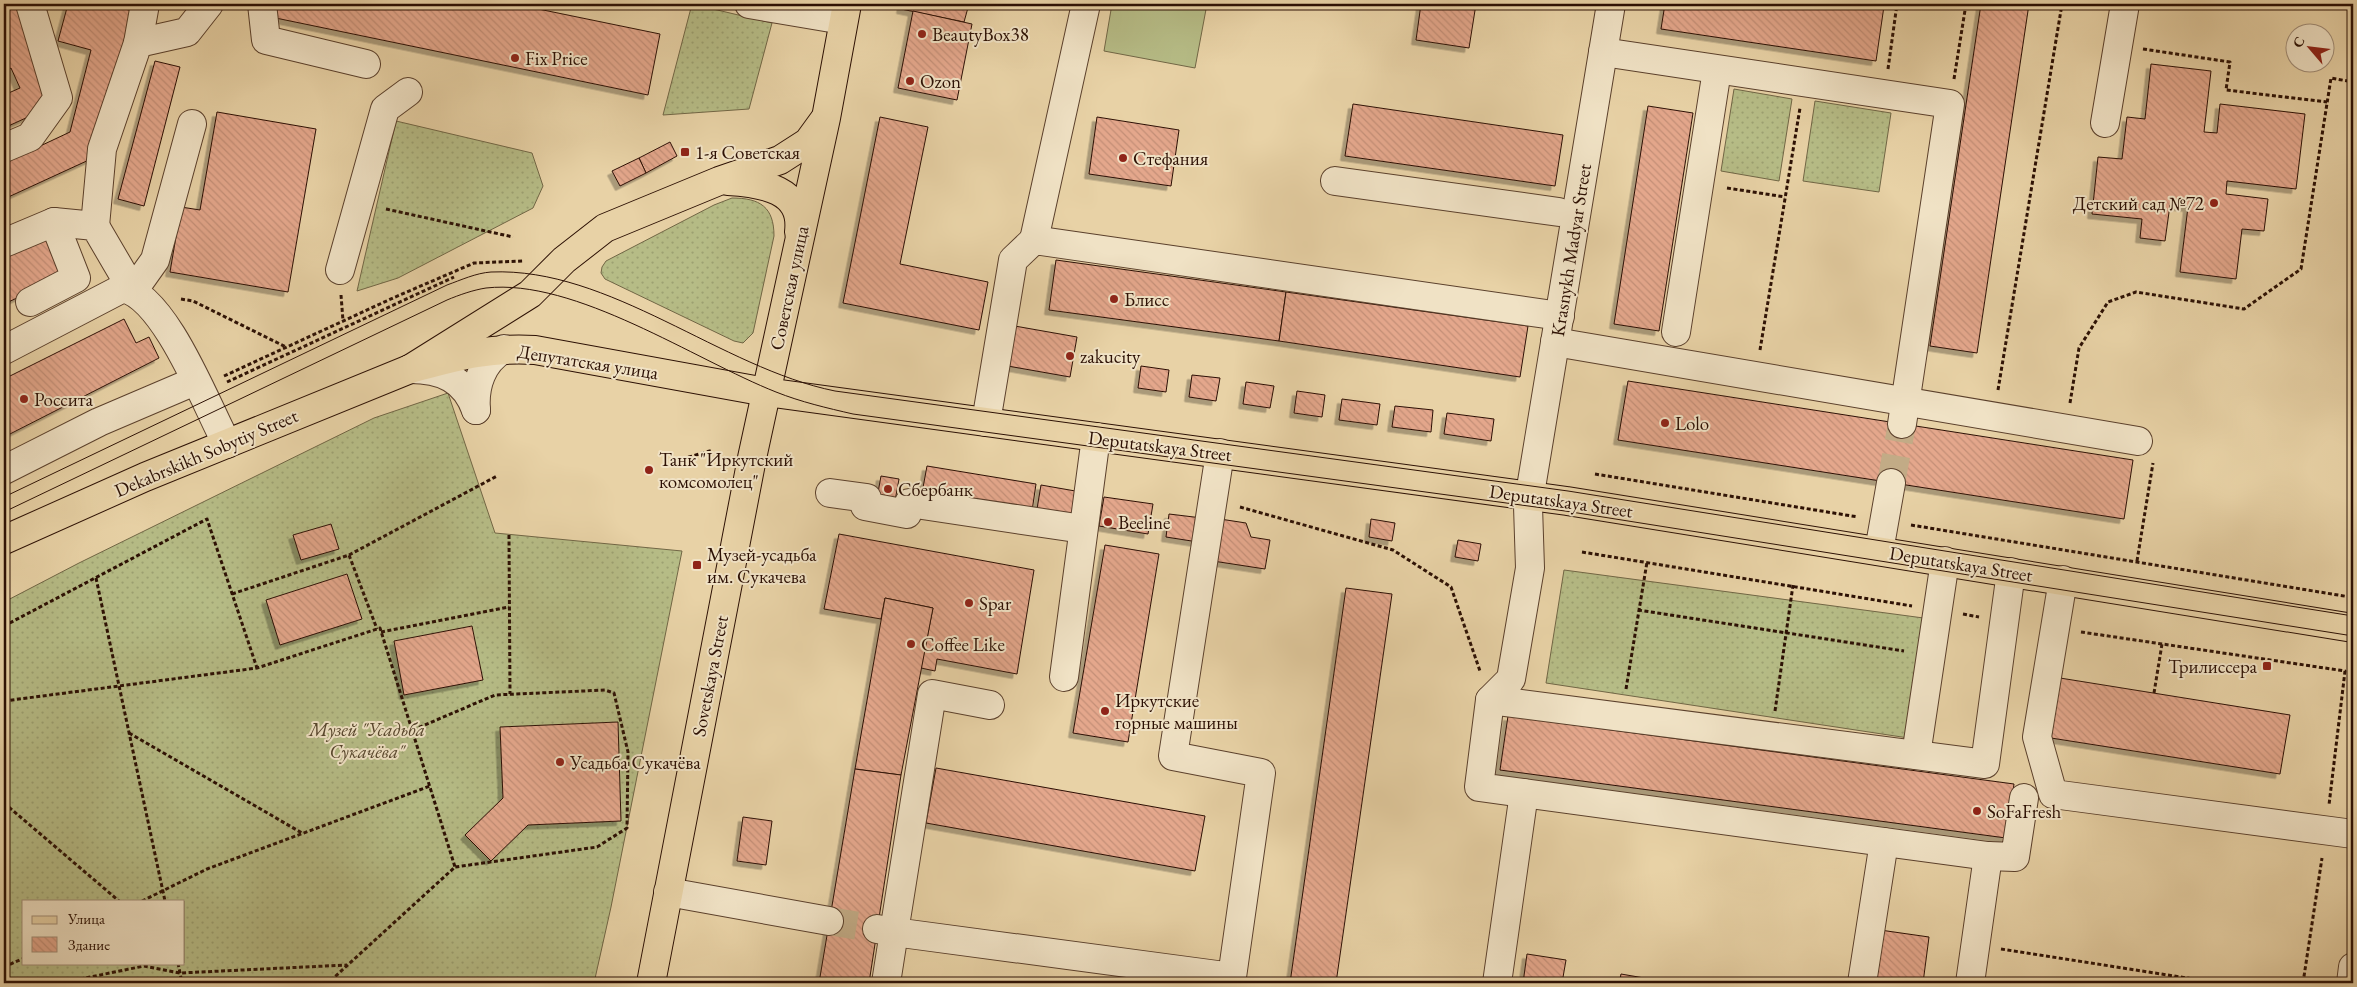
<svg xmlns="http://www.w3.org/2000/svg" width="2357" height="987" font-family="'EB Garamond',serif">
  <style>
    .grass { fill: url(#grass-dots); stroke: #716645; fill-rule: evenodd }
    .pitch { fill: #b6bc86; stroke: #716645 }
    .building { fill: url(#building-back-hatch); stroke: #2c1004; filter: url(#shadow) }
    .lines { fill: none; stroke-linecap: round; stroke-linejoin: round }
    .minor-tunnel { stroke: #c2ab86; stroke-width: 28; stroke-dasharray: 28 14; stroke-linecap: butt }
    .minor-casing { stroke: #5b402c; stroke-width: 30 }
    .major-casing { stroke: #2c1004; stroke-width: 30 }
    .path { stroke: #2c1004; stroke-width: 3; stroke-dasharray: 4 2.5; stroke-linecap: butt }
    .minor { stroke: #f0e2c5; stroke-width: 28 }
    .major { stroke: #e8d2a6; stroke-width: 28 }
    .tram { stroke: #2c1004; stroke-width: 1 }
    .poi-dot { fill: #8f2418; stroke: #f0e2c5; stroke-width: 2 }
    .labels { text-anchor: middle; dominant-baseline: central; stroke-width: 4; stroke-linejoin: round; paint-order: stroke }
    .poi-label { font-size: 19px; fill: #2c1004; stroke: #f0e2c5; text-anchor: start }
    .street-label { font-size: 19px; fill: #2c1004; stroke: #f0e2c5 }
    .park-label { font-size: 19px; font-style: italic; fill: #55442b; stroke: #f0e2c5 }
  </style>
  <defs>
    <pattern id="grass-dots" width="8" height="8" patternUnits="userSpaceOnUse" patternTransform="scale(1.25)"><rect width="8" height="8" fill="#b6bc86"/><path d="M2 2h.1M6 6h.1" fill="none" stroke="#9da172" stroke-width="1.8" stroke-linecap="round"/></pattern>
    <pattern id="building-back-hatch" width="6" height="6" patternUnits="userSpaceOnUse" patternTransform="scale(1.25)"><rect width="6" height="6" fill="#e4a78c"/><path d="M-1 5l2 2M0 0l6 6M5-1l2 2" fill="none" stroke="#c48f77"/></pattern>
    <filter id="shadow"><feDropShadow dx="-4.5" dy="4.5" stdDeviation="0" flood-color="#0004"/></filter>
  </defs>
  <rect width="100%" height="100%" fill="#e8d2a6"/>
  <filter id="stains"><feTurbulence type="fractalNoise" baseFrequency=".004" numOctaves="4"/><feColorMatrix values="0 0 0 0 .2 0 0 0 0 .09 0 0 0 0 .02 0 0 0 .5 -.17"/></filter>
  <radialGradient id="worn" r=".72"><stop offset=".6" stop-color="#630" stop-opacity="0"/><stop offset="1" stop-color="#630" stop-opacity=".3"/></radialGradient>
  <g class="grass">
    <path d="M692 4 772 23 749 109 663 115Z"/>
    <path d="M1734 89 1792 99 1779 181 1721 171Z"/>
    <path d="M1815 101 1891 113 1879 192 1803 181Z"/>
    <path d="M396 121 532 153 543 186 533 208 398 278 357 291Z"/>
    <path d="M732 198C760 198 774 207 774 236L753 333 743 343 734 341 605 279 601 273 602 267 606 261 714 205Z"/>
    <path d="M448 393 495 533 682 551 611 907 594 983H4V602L79 563 374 418ZM24 901H184V963H24Z"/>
    <path d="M1564 570 1931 619 1915 739 1546 683Z"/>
  </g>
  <path class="pitch" d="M1112 4H1207L1195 68 1104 51Z"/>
  <g class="building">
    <path d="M4 4H34L52 106 4 128V95L20 88 11 68 4 72Z"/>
    <path d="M68 4H104L133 11 91 159 4 199V163L70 132 91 50 58 41Z"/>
    <path d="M269 4H514L660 34 648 95 266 16Z"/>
    <path d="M902 4H969L964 22 901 9Z"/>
    <path d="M1421 4H1476L1469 48 1416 40Z"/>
    <path d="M1665 4H1867L1884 6 1876 61 1661 29Z"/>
    <path d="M1981 4H2029L1977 353 1930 346Z"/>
    <path d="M913 11 972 24 957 100 898 88Z"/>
    <path d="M155 61 180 67 144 206 118 199Z"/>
    <path d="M2151 64 2211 71 2204 132 2217 133 2220 104 2305 114 2296 189 2227 181 2226 194 2268 199 2264 231 2242 229 2236 279 2180 272 2188 207 2170 205 2165 241 2140 238 2142 219 2092 214 2098 157 2122 159 2127 117 2145 119Z"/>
    <path d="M1353 104 1563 135 1555 186 1345 156Z"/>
    <path d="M1648 106 1693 113 1659 331 1614 324Z"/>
    <path d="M217 112 316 129 288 292 170 272 181 207 200 210Z"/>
    <path d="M880 117 928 127 900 264 988 282 979 330 843 303Z"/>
    <path d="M1097 117 1179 130 1171 186 1089 174Z"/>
    <path d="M670 142 677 156 646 173 639 158Z"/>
    <path d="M639 158 646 173 620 186 612 171Z"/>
    <path d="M53 232 71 273 4 304V254Z"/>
    <path d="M1056 260 1286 292 1279 341 1049 310Z"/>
    <path d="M1286 292 1528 326 1520 377 1279 341Z"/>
    <path d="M124 319 136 343 149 337 159 358 6 436 4 432V379Z"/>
    <path d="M1009 325 1077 337 1070 377 1002 365Z"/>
    <path d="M1141 366 1169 370 1166 392 1138 388Z"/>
    <path d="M1192 375 1220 378 1216 401 1189 397Z"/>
    <path d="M1628 381 2133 460 2124 519 1618 440Z"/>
    <path d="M1246 382 1274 386 1270 408 1243 404Z"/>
    <path d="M1297 391 1325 395 1322 417 1294 413Z"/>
    <path d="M1342 399 1380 404 1377 425 1339 420Z"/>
    <path d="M1395 406 1433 410 1431 432 1392 427Z"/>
    <path d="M1447 413 1494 419 1491 441 1444 434Z"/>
    <path d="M927 466 1036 484 1032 511 922 493Z"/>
    <path d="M881 476 899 479 895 501 877 498Z"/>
    <path d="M1041 485 1081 492 1077 516 1037 509Z"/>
    <path d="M1104 497 1153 504 1148 534 1099 526Z"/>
    <path d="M1169 514 1202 518 1198 542 1166 537Z"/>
    <path d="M1220 519 1246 523 1251 537 1270 540 1265 569 1213 561Z"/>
    <path d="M1371 519 1395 523 1392 541 1369 537Z"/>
    <path d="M331 524 339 549 301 560 293 535Z"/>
    <path d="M839 534 1034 570 1017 674 937 659 935 671 921 668 933 608 885 598 881 619 824 609Z"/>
    <path d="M1458 540 1481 544 1478 561 1455 557Z"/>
    <path d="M1105 545 1159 554 1128 742 1073 733Z"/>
    <path d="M347 574 362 619 280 645 266 600Z"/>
    <path d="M1346 588 1392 594 1336 983H1290Z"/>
    <path d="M885 598 933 608 901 775 855 769Z"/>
    <path d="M472 626 483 680 404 695 394 641Z"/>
    <path d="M2060 678 2290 715 2280 774 2051 738Z"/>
    <path d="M1508 716 2014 784 2006 838 1500 770Z"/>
    <path d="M618 722 621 821 528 825 491 861 465 835 503 798 500 727Z"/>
    <path d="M936 768 1205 816 1195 871 926 823Z"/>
    <path d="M855 769 901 775 869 983H819Z"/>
    <path d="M743 817 772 821 766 865 737 861Z"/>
    <path d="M1880 930 1929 937 1923 983H1872Z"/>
    <path d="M1527 954 1566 960 1562 983H1523Z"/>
    <path d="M1621 974 1673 983H1619Z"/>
    <path d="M2020 978 2058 983H2019Z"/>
  </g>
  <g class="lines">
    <g class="minor-tunnel">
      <path d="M1891 483 1902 424"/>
      <path d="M829 921 877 929"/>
    </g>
    <defs>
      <g id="minor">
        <path d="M262 4 266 40 366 64"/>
        <path d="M749 4 843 20"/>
        <path d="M1611 4 1528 506 1530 568 1511 679 1490 700 1985 764 2011 572"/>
        <path d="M138 43 145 4"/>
        <path d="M1603 52 1950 104 1902 424"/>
        <path d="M2105 123 2125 4"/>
        <path d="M4 148 30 137 58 98 30 4"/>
        <path d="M1335 181 1559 212"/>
        <path d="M95 226 102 149 138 43 187 32 209 4"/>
        <path d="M1034 240 1086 4"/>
        <path d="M4 243 54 222 95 226 133 291 155 260 192 124"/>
        <path d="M340 270 385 109 408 92"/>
        <path d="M30 302 76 278 54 222"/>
        <path d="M1676 332 1717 70"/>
        <path d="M1555 342 2138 441"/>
        <path d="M4 350 123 288C166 298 206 405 227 444"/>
        <path d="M410 369C442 369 465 379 476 410"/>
        <path d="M476 410C474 386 482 361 504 349"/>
        <path d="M986 422 1013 260 1034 240 1560 316"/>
        <path d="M4 470 99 422 195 381"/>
        <path d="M830 493 867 498 865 506 907 514 909 503 1083 529"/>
        <path d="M1879 551 1891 483"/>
        <path d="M2063 580 2037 737 2053 794 2353 834"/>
        <path d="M1064 677 1096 437"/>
        <path d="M1490 700 1479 787 1988 856 2015 857 2024 798"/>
        <path d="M990 705 932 694 894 932 1232 977 1261 773 1173 756 1220 453"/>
        <path d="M1916 755 1945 561"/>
        <path d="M668 892 829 921"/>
        <path d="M877 929 894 932 886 983"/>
        <path d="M1497 983 1524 793"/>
        <path d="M1862 983 1884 842"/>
        <path d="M1970 983 1988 856"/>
        <path d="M2351 983 2353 967"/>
      </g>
      <g id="major">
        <path d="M728 181C762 183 804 189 799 232"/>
        <path d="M410 369C455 357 488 347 535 350L766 392 1567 501 2353 628"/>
        <path d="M4 540 145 477 410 369 530 294 564 260 605 228 719 181 780 160 808 142 824 120"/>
        <path d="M651 983 752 458 826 118 847 4"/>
      </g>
    </defs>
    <use href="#minor" class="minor-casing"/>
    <use href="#major" class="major-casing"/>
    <g class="path">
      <path d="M2298 4H2307"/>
      <path d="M2143 49 2230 62 2226 90 2327 102"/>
      <path d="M1888 69 1897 4"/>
      <path d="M1954 79 1966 4"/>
      <path d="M1727 188 1785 197"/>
      <path d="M386 209 513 237"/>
      <path d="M341 295 343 321"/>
      <path d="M181 299 193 301 286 347"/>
      <path d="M1760 350 1800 108"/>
      <path d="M224 376 393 298 474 263 523 261"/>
      <path d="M227 382 454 277"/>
      <path d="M1998 390 2062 4"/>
      <path d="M2070 403 2079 348 2108 302 2136 292 2244 309 2301 269 2331 78 2353 82"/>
      <path d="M682 459 713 450"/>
      <path d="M1595 474 1858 517"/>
      <path d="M1240 507 1393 550 1451 587 1480 671"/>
      <path d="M1911 525 2350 597"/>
      <path d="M509 535 510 694"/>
      <path d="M1582 552 1912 606"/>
      <path d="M349 555 497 476"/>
      <path d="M2137 561 2153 463"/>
      <path d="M2352 566 2353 555"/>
      <path d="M96 578 165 901"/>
      <path d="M232 594 349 555 377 629"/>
      <path d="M1638 610 1904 651"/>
      <path d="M1963 614 1979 617"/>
      <path d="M4 626 207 519 257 668"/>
      <path d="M381 632 509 607"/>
      <path d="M2081 632 2345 671 2329 805"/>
      <path d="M1626 689 1647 562"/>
      <path d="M2154 693 2162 644"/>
      <path d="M4 701 257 668 380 628 455 867 328 983"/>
      <path d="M1775 711 1793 585"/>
      <path d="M413 730 495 695 605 690 614 693 628 752 627 828 597 847 455 867"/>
      <path d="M129 733 302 833"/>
      <path d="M4 803 119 901"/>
      <path d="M142 901 207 869 430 786"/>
      <path d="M2001 949 2219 983"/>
      <path d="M178 963 182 983"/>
      <path d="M4 967 24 958"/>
      <path d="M61 983 144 966 180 973 347 965"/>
      <path d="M2174 983 2175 976"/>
      <path d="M2303 983 2322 858"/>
    </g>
    <use href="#minor" class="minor"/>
    <use href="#major" class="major"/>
    <g class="tram">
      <path d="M4 497 447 285C461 280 476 273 491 272 610 267 721 368 835 391L1568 491 2353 616"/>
      <path d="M4 512 447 300C459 295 473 290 486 288 575 278 695 360 776 392 801 402 827 408 853 414L1565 511 2353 636"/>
    </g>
  </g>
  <g class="poi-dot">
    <circle cx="922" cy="34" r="5"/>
    <circle cx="515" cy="58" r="5"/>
    <circle cx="910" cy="81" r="5"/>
    <rect x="680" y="147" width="10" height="10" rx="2.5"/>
    <circle cx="1123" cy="158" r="5"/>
    <circle cx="2214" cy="203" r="5"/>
    <circle cx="1114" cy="299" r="5"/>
    <circle cx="1070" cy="356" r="5"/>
    <circle cx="24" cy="399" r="5"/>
    <circle cx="1665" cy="423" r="5"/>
    <circle cx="649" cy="470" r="5"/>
    <circle cx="888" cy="489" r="5"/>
    <circle cx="1108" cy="522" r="5"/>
    <rect x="692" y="560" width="10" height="10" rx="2.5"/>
    <circle cx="969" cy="603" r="5"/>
    <circle cx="911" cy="644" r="5"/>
    <rect x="2262" y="661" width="10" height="10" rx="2.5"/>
    <circle cx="1105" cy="711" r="5"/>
    <circle cx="560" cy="762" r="5"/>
    <circle cx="1977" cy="811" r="5"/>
  </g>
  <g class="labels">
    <g class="poi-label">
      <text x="932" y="34">BeautyBox38</text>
      <text x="525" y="58">Fix Price</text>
      <text x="920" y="81">Ozon</text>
      <text x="695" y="152">1-я Советская</text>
      <text x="1133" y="158">Стефания</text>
      <text x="2204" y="203" text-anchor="end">Детский сад №72</text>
      <text x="1124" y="299">Блисс</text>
      <text x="1080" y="356">zakucity</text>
      <text x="34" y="399">Россита</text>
      <text x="1675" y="423">Lolo</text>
      <text x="659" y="459">Танк "Иркутский<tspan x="659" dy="22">комсомолец"</tspan></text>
      <text x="898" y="489">Сбербанк</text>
      <text x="1118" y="522">Beeline</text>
      <text x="707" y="554">Музей-усадьба<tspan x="707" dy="22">им. Сукачева</tspan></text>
      <text x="979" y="603">Spar</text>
      <text x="921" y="644">Coffee Like</text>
      <text x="2257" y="666" text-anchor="end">Трилиссера</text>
      <text x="1115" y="700">Иркутские<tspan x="1115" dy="22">горные машины</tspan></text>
      <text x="570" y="762">Усадьба Сукачёва</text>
      <text x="1987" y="811">SoFaFresh</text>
    </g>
    <g class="street-label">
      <text transform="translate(1571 250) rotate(-81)">Krasnykh Madyar Street</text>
      <text transform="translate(789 288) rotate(-78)">Советская улица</text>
      <text transform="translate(588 362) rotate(9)">Депутатская улица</text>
      <text transform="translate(1160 446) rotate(7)">Deputatskaya Street</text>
      <text transform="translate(206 453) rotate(-23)">Dekabrskikh Sobytiy Street</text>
      <text transform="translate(1561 501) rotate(8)">Deputatskaya Street</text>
      <text transform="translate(1961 564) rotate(9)">Deputatskaya Street</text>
      <text transform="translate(710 676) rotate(-79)">Sovetskaya Street</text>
    </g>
    <g class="park-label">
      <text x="367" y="729">Музей "Усадьба<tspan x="367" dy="22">Сукачёва"</tspan></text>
    </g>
  </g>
  <rect width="2357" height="987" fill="none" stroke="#e8d2a6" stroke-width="20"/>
  <rect x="5" y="5" width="2347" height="977" fill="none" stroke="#2c1004" stroke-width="2.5"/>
  <rect x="10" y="10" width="2337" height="967" fill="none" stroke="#2c1004"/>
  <rect x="22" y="900" width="162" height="65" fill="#f0e2c5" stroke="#a28e78"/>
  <rect x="32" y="916" width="25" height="8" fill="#e8d2a6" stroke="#a28e78"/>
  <text x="68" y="924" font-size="15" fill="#2c1004">Улица</text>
  <rect x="32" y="937" width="25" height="15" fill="url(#building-back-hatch)" stroke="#a28e78"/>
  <text x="68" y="950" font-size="15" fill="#2c1004">Здание</text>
  <g transform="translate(2310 48) rotate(298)"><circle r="24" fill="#f0e2c5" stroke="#a28e78"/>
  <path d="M0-4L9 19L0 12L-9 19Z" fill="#8f2418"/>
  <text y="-8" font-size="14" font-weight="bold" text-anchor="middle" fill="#2c1004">С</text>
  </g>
  <rect width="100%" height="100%" filter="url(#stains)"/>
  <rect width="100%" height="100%" fill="url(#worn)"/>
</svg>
